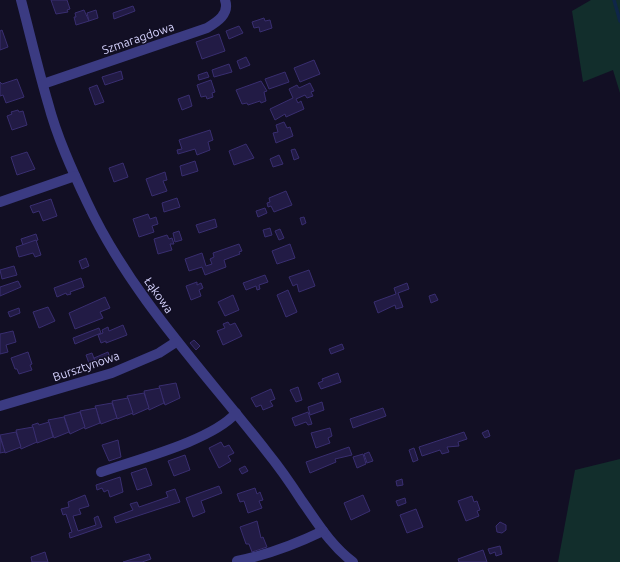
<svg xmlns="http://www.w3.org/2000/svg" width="620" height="562" font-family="Ubuntu,sans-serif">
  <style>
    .green { fill: #122e2c }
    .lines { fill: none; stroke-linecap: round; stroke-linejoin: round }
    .stream { stroke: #0f2648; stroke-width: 3.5 }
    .building { fill: #221b45; stroke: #392e70 }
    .minor { stroke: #3b3b82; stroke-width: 10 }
    .labels { text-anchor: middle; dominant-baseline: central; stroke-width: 3; stroke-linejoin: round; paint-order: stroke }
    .street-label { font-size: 12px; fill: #d6d3fe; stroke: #120f24 }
  </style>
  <rect width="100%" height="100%" fill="#120f24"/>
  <g class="green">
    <path d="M591 0H620V93L613 70 583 82 572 11Z"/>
    <path d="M620 459V562H558L575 470Z"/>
  </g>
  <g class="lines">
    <path class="stream" d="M614 0 620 21"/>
  </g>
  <g class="building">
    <path d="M51 0H67L70 9 67 10 68 12 56 14Z"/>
    <path d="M133 6 135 11 114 19 113 13Z"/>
    <path d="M84 10 89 21 76 25 74 17H76L75 13Z"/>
    <path d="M96 10 98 18 89 21 87 13Z"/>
    <path d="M264 18 265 21 270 20 272 28 260 32 259 27 254 28 252 22Z"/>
    <path d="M239 26 243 33 229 39 226 31Z"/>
    <path d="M2 30 8 47 0 50V31Z"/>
    <path d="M219 34 225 51 202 59 196 42Z"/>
    <path d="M246 57 250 65 240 69 237 61Z"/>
    <path d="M314 60 320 74 300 82 294 68Z"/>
    <path d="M229 64 232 72 214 77 212 70Z"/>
    <path d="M121 71 123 79 105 85 102 77Z"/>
    <path d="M207 72 209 77 199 80 198 75Z"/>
    <path d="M285 72 289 82 269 89 265 79Z"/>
    <path d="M17 79 24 97 6 103 3 95 0 96V82L2 84Z"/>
    <path d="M211 80 215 92 212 93 213 97 207 99 206 96 201 97 197 85Z"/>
    <path d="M261 81 267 91 264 92 266 101 261 103 260 101 248 105 247 103 242 104 236 90Z"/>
    <path d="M310 83 314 91 311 92 313 96 307 98 305 95 296 99 298 103 301 101 304 109 286 117 285 114 275 120 270 109 293 98 289 89 297 85 299 88Z"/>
    <path d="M97 85 104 102 95 105 89 88Z"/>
    <path d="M189 95 192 106 182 110 178 99Z"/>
    <path d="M18 110 19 112 23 111 27 125 12 130 7 116 12 114 11 112Z"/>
    <path d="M284 122 287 128 290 127 293 136 276 143 273 133 278 132 276 125Z"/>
    <path d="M210 130 213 140 208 142 210 150 197 155 195 149 178 154 177 150 182 149 179 140Z"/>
    <path d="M246 144 254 158 234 165 229 151Z"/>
    <path d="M295 149 299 158 294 160 291 150Z"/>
    <path d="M27 152 35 169 17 175 11 157Z"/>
    <path d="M279 155 283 164 273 167 270 159Z"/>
    <path d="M195 161 198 171 182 176 180 166Z"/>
    <path d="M123 163 128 177 114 182 109 168Z"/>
    <path d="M165 172 167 180 163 181 167 191 152 196 146 179Z"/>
    <path d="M286 191 292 205 274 212 271 206 268 207 267 203 270 202 269 198Z"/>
    <path d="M177 198 180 207 164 212 162 203Z"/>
    <path d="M51 199 57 216 43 221 39 211 33 213 30 206Z"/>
    <path d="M265 208 267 213 258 217 256 211Z"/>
    <path d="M148 214 150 219 156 217 158 224 152 226 154 232 139 237 133 219Z"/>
    <path d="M304 217 306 223 302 225 300 218Z"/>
    <path d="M215 219 217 227 199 233 196 225Z"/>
    <path d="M270 228 272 235 265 237 263 230Z"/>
    <path d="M280 229 284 238 279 240 275 231Z"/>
    <path d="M179 231 182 240 175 242 173 233Z"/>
    <path d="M36 234 38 240 23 245 21 239Z"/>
    <path d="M167 235 169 239 172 238 174 244H170L172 250 158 254 154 239Z"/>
    <path d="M36 240 41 255 35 257 33 253 19 257 16 247Z"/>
    <path d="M239 244 242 251 239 252 240 254 224 260 226 267 205 275 202 267 189 271 185 259 202 253 206 266 212 264 210 259 214 257 213 253Z"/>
    <path d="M290 244 295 258 277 264 272 251Z"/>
    <path d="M86 258 89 266 82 269 79 261Z"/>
    <path d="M14 266 17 275 2 279 0 270Z"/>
    <path d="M309 270 315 286 299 292 297 284 293 286 289 277Z"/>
    <path d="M265 275 268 282 259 285 260 289 257 290 256 286 246 290 243 283Z"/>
    <path d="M81 278 84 287 70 292 71 294 67 295 66 293 57 297 54 288Z"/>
    <path d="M18 281 21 287 0 296V287Z"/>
    <path d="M197 282V285L201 283 203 288 199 290 201 296 191 300 186 286Z"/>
    <path d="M407 283 409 289 398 293 403 307 396 309 395 305 378 313 374 302 396 294 394 288Z"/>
    <path d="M288 290 297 312 286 317 277 295Z"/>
    <path d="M435 294 438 300 431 303 429 296Z"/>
    <path d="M233 295 239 310 225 316 218 302Z"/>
    <path d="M105 297 110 308 100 312 103 318 75 329 69 313Z"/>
    <path d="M48 307 55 321 39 328 33 312Z"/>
    <path d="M19 308 20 313 10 317 8 312Z"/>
    <path d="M228 322 230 325 235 323 242 336 223 345 217 331 225 328 223 324Z"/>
    <path d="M123 325 127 335 106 343V341L101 343 98 335 103 333 102 330 108 327 109 331Z"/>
    <path d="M99 328 101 333 75 344 73 338Z"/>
    <path d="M13 331 16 342 6 345 8 352 0 354V334Z"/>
    <path d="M194 340 200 346 196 350 190 343Z"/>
    <path d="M342 344 344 349 331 354 329 349Z"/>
    <path d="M28 352 32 364 30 365 32 370 19 374 17 369H15L11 358Z"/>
    <path d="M108 352 110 358 96 364 94 358Z"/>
    <path d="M92 353 96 364 90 366 86 355Z"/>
    <path d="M338 373 341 382 321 389 318 383 323 381 322 379Z"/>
    <path d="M176 383 180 398 165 405 159 386Z"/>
    <path d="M298 387 302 400 296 402 290 390Z"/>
    <path d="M160 388 164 403 149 410 144 391Z"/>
    <path d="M271 389 275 399 270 401 273 406 263 410 261 405 256 407 251 398Z"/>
    <path d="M144 393 149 408 133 415 127 396Z"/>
    <path d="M128 398 133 413 117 419 112 401Z"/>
    <path d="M322 402 324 410 310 415 308 407Z"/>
    <path d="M112 403 117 418 101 424 95 406Z"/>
    <path d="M96 408 100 423 85 429 80 411Z"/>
    <path d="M383 408 386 416 353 428 350 419Z"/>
    <path d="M80 412 85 427 70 434 64 416Z"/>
    <path d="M308 412 312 424 308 425 306 422 295 426 292 418Z"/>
    <path d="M64 417 69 432 54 438 48 420Z"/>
    <path d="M49 422 53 437 37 443 32 425 38 423 39 425Z"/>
    <path d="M33 427 37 442 21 449 16 430Z"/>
    <path d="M330 428 332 436 328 438 330 443 316 448 311 433Z"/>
    <path d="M488 430 490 436 485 438 482 433Z"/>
    <path d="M16 432 21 447 5 453 0 435Z"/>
    <path d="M464 432 467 439 458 442 459 446 447 447 449 452 442 454 440 450 422 456 419 447Z"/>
    <path d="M0 437 5 452 0 453Z"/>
    <path d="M118 440 121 457 109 461 102 445Z"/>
    <path d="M221 442 224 447 229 445 234 453 228 456 231 461 219 468 209 448Z"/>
    <path d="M349 447 352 455 335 459 336 462 310 473 306 462Z"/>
    <path d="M414 448 418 460 413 462 409 450Z"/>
    <path d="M369 452 373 461 367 463 364 454Z"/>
    <path d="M363 454 366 464 357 468 353 457Z"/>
    <path d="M185 455 190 470 174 476 168 461Z"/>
    <path d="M245 466 248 471 242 474 239 469Z"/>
    <path d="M146 468 152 485 137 490 131 473Z"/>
    <path d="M120 477 123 492 110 497 108 490 104 492 102 488 97 490 96 485Z"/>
    <path d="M402 479 403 485 397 486 396 481Z"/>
    <path d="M219 486 222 493 201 501 205 512 193 517 186 498Z"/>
    <path d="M255 488 257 494 260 492 263 500 259 501 262 508 248 513 244 501 240 502 237 494Z"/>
    <path d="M175 489 180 502 116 523 114 517 133 510 130 504 137 502 139 507 168 497 166 492Z"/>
    <path d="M85 495 89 506 79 509 81 514 73 516 78 531 96 525 94 518 98 516 102 527 70 538 69 533 72 532 66 514 63 515 61 509 69 507 68 502Z"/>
    <path d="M363 495 370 511 351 520 344 503Z"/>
    <path d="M472 496 474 502 477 501 480 510 477 511 479 516 466 521 458 501Z"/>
    <path d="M405 498 406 503 398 506 396 501Z"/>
    <path d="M416 509 423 527 407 533 400 515Z"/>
    <path d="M257 521 261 538 263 537 267 547 252 552 249 544H246L240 527Z"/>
    <path d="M500 522 506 525V530L502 533 497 532 496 526Z"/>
    <path d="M500 546 502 554 496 556 495 552 490 554 488 549Z"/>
    <path d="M483 550 487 562H459L458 559Z"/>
    <path d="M45 552 48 562H32L31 557Z"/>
    <path d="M149 554 151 559 142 562H123Z"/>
  </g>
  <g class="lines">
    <g class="minor">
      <path d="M21 0C30 34 38 69 48 103 57 137 72 170 87 202 131 296 204 371 267 452 280 468 291 484 302 501 317 522 331 546 353 562"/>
      <path d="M43 84 207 28C217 22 230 14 225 0"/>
      <path d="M0 202 75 176"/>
      <path d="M0 406 112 373 159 353 176 342"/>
      <path d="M101 472C138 459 211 441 236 413"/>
      <path d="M237 561C267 555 296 544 323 531"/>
    </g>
  </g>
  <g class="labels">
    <g class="street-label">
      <text transform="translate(138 38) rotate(-19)">Szmaragdowa</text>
      <text transform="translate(159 295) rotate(55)">Łąkowa</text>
      <text transform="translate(86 366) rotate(-19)">Bursztynowa</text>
    </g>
  </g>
</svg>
